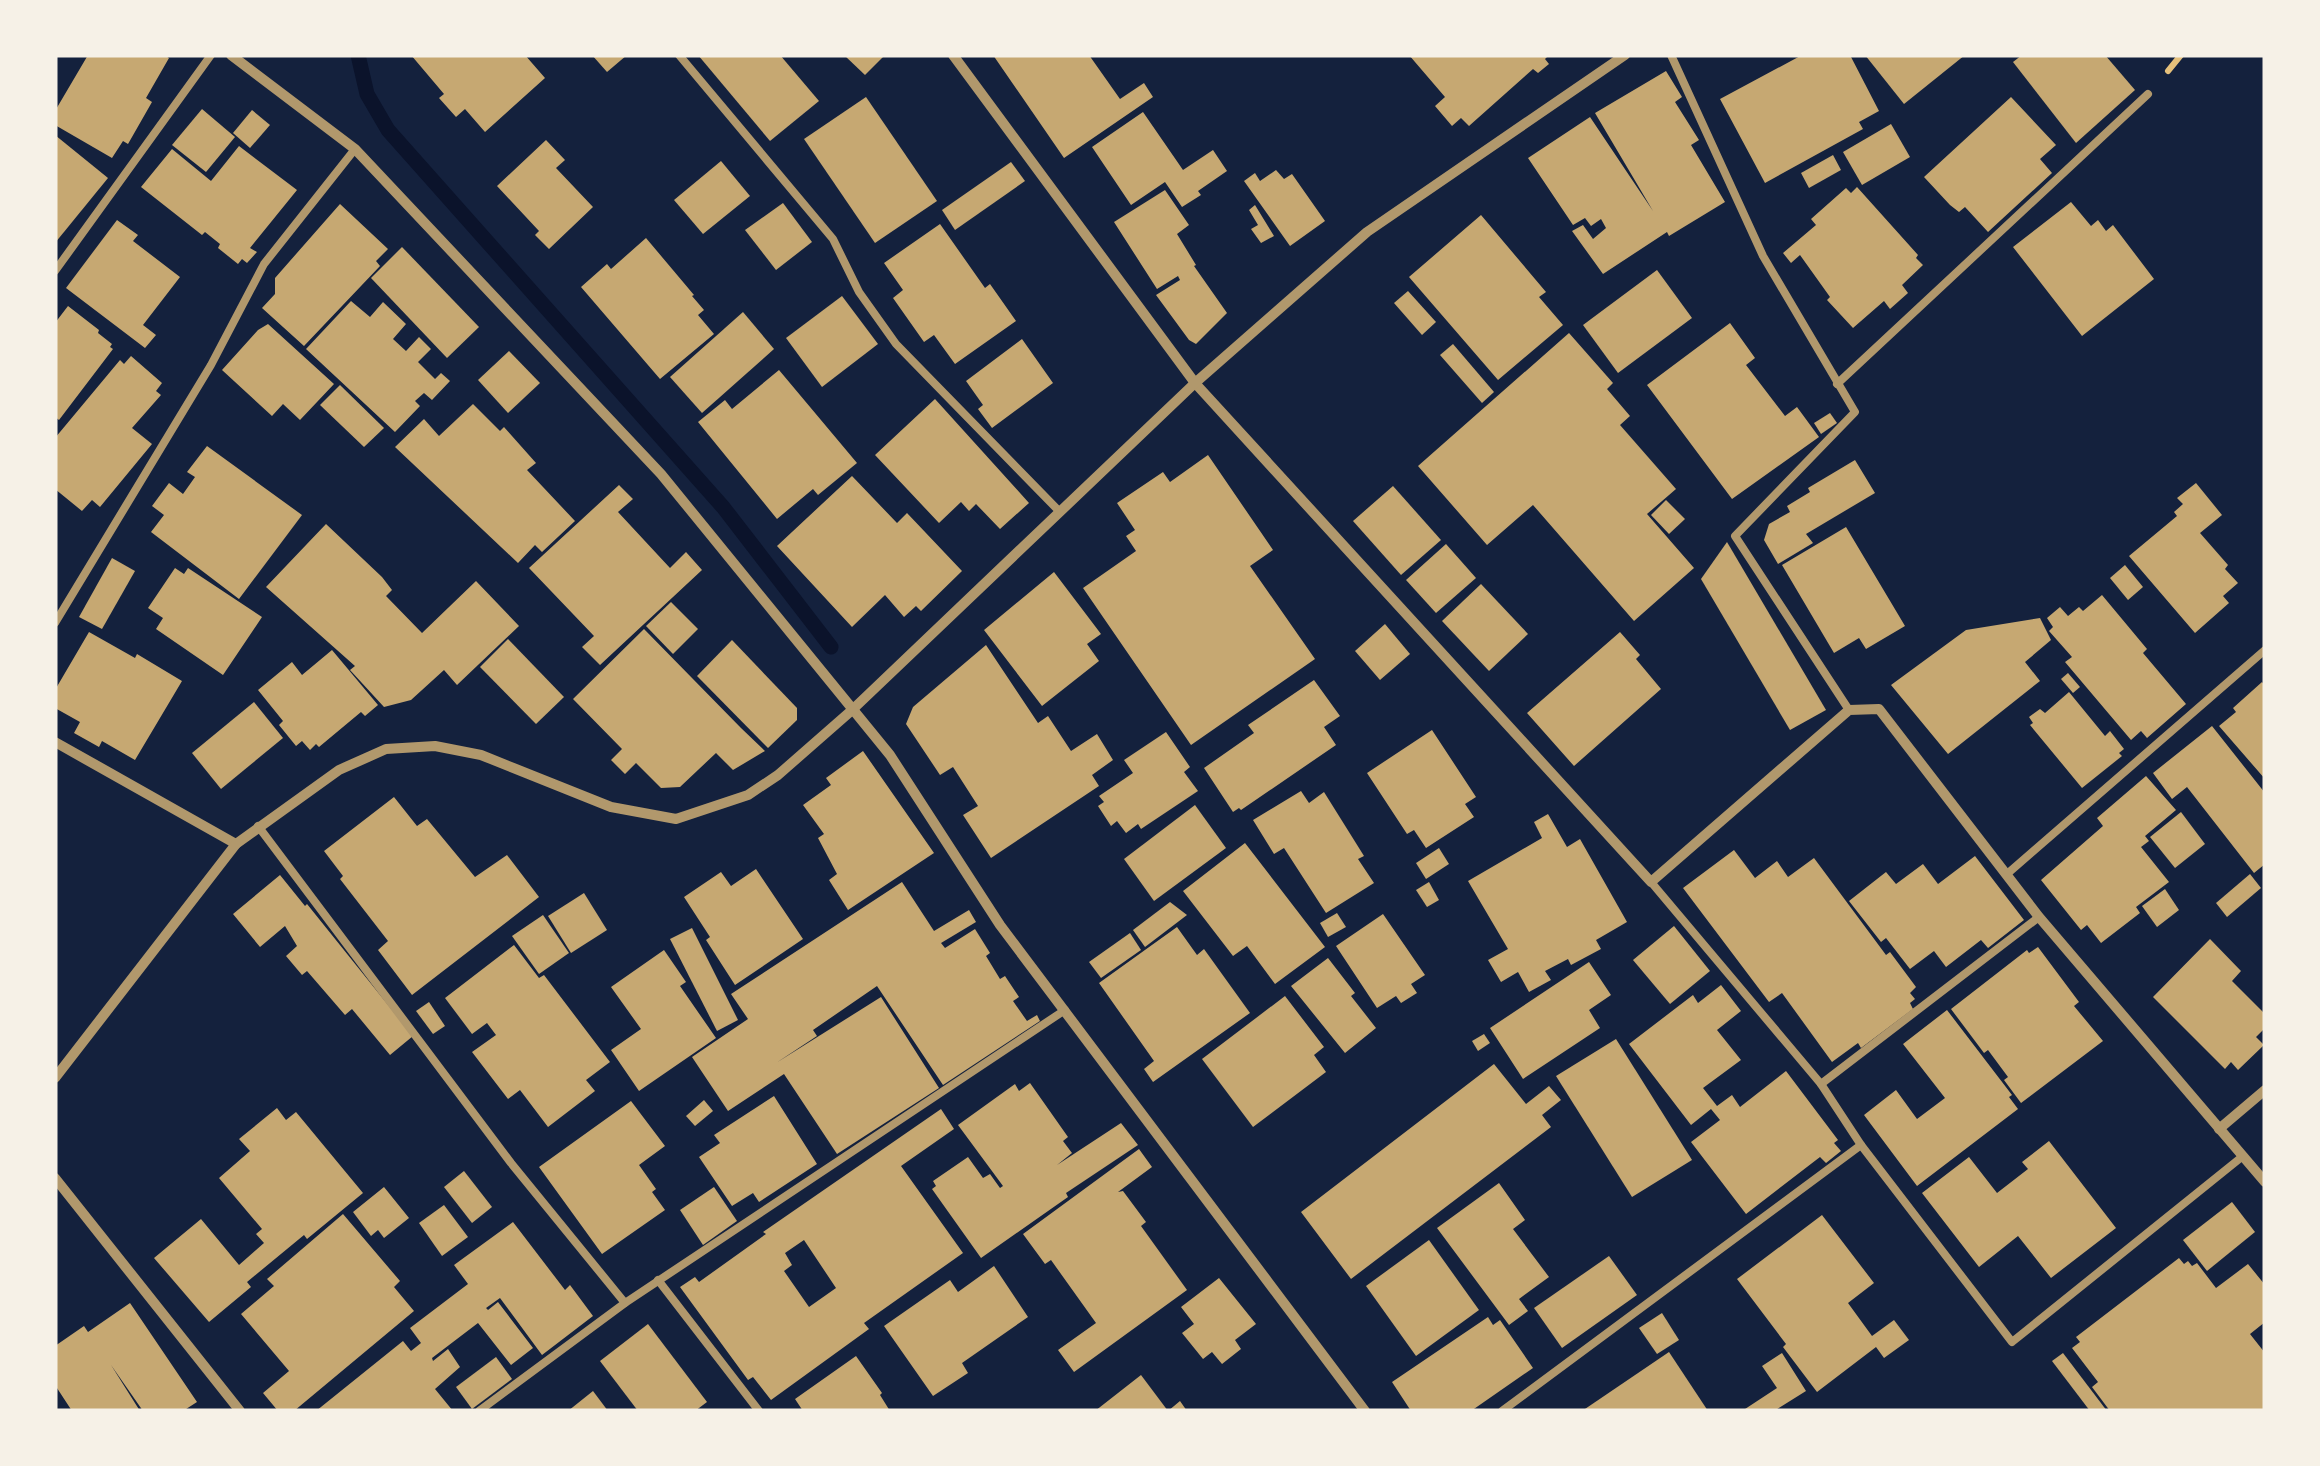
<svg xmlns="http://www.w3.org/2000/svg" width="2320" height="1466" font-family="Roboto,sans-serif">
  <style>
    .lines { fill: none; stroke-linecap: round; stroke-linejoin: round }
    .stream { stroke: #0b132b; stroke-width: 15 }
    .building { fill: #c6a872; fill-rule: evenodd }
    .path { stroke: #e5c07b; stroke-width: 6 }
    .service { stroke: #b1986c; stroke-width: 8 }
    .minor { stroke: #b1986c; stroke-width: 10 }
  </style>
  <rect width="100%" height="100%" fill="#14213d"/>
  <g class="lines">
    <path class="stream" d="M358 55 367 94 388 130 723 507 831 647"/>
  </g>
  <g class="building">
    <path d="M88 55H164L169 58 146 98 152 102 128 144 123 141 112 158 55 125V111Z"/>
    <path d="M411 55H525L545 78 485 132 465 109 456 117 439 98 444 94Z"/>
    <path d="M592 55H627L607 72Z"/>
    <path d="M698 55H780L819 101 770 141Z"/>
    <path d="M844 55H885L865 75Z"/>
    <path d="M993 55H1089L1120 99 1144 83 1153 97 1064 158Z"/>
    <path d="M1409 55H1549L1545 59 1549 64 1538 73 1533 69 1469 126 1461 118 1452 126 1435 106 1445 97Z"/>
    <path d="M1802 55H1850L1879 111 1859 122 1863 129 1765 183 1720 99Z"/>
    <path d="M1865 55H1965L1904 104Z"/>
    <path d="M2022 55H2105L2135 90 2076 143 2013 62Z"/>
    <path d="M1666 71 1682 97 1675 102 1699 140 1691 145 1725 202 1669 236 1667 232 1603 274 1572 231 1583 225 1593 239 1606 228 1601 219 1591 226 1585 218 1573 225 1528 158 1590 117 1653 211 1595 113Z"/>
    <path d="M866 97 937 201 875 243 804 139Z"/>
    <path d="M2011 97 2056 145 2040 159 2052 173 1988 232 1965 207 1959 212 1950 205 1924 177Z"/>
    <path d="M202 109 235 137 206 172 172 145Z"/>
    <path d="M252 110 270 125 250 148 233 133Z"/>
    <path d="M1143 112 1183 170 1213 150 1227 171 1198 191 1201 195 1182 207 1165 182 1131 205 1092 147Z"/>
    <path d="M1891 124 1910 157 1862 185 1843 152Z"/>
    <path d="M55 135 108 178 55 243Z"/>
    <path d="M546 140 565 160 556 168 593 207 549 249 535 235 539 231 497 186Z"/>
    <path d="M239 146 297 190 250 248 257 252 247 263 242 259 238 264 218 248 220 244 205 232 202 235 141 187 172 149 211 181Z"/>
    <path d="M1833 155 1841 170 1809 188 1801 173Z"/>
    <path d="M721 161 750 196 703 234 674 200Z"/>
    <path d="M1011 162 1025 181 955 230 942 210Z"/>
    <path d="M1276 170 1284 179 1292 174 1325 221 1290 246 1244 181 1255 173 1260 181Z"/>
    <path d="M1857 187 1918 255 1916 258 1923 265 1902 285 1908 293 1890 309 1884 301 1853 328 1827 300 1830 297 1800 255 1791 263 1783 253 1816 225 1811 219 1846 188 1851 193Z"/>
    <path d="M1165 190 1189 225 1177 234 1196 265 1194 266 1227 313 1196 344 1189 340 1156 295 1180 280 1178 276 1157 289 1114 222Z"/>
    <path d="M2071 202 2091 226 2098 220 2106 231 2113 225 2154 279 2082 336 2013 247Z"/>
    <path d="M783 203 812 242 776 270 745 230Z"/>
    <path d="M340 204 388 249 376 261 380 266 304 346 262 308 275 294V278Z"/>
    <path d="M1255 205 1274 236 1261 243 1251 229 1258 225 1249 210Z"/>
    <path d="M1481 215 1546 292 1539 297 1563 325 1498 380 1409 277Z"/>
    <path d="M117 220 138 235 133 241 180 277 143 325 156 335 145 348 66 288Z"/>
    <path d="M940 224 985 288 990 284 1016 321 955 364 934 335 924 342 893 298 903 290 884 263Z"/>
    <path d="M646 238 694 295 692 296 704 310 698 315 714 334 660 379 581 287 607 264 611 269Z"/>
    <path d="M402 247 479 327 447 358 371 278Z"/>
    <path d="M1657 270 1692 318 1618 373 1583 325Z"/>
    <path d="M1408 291 1436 322 1422 335 1394 303Z"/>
    <path d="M842 296 878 344 822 387 786 338Z"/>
    <path d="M351 301 370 317 383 302 406 324 393 339 406 351 419 337 431 349 418 362 435 379 441 373 450 381 432 400 424 393 415 401 420 406 395 432 306 349Z"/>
    <path d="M68 306 99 330 98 333 112 344 110 347 113 349 59 420 55 417V323Z"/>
    <path d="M743 312 774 349 702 413 670 377Z"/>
    <path d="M1730 323 1755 358 1746 365 1785 416 1797 407 1819 437 1732 499 1647 385Z"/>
    <path d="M268 324 334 384 300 420 283 404 272 416 222 370 258 330Z"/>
    <path d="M1569 333 1613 383 1607 389 1630 416 1620 425 1676 489 1647 514 1694 568 1634 621 1533 505 1487 545 1418 466Z"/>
    <path d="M1022 339 1053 383 992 428 978 409 983 405 966 381Z"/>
    <path d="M1453 344 1494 392 1482 403 1440 355Z"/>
    <path d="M509 351 540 383 508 413 478 380Z"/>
    <path d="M131 356 162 383 156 391 161 395 132 428 152 444 100 507 92 500 82 511 55 489V438L120 360 124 364Z"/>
    <path d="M779 370 857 463 818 495 813 489 777 519 698 422 725 400 732 409Z"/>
    <path d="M340 385 384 428 364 447 320 405Z"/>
    <path d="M935 399 1029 503 1000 529 976 504 969 511 961 502 939 523 875 455Z"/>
    <path d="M473 404 500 431 504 427 536 463 527 470 575 521 542 552 535 545 518 563 395 447 424 419 439 436Z"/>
    <path d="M1830 413 1837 423 1821 434 1814 423Z"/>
    <path d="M207 446 302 515 239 599 151 532 164 515 152 506 169 483 183 494 195 477 187 472Z"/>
    <path d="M1208 455 1273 550 1250 566 1315 659 1191 745 1083 588 1136 551 1126 536 1135 530 1117 503 1163 472 1170 482Z"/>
    <path d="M1855 460 1875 493 1806 534 1813 543 1778 564 1764 540 1769 524 1790 512 1787 506 1810 492 1808 488Z"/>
    <path d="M852 476 897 523 907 513 962 571 921 611 916 606 904 617 885 595 852 627 777 546Z"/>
    <path d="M2196 483 2222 515 2200 533 2228 565 2225 569 2238 583 2223 596 2229 603 2195 633 2129 556 2177 516 2174 512 2183 504 2177 498Z"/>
    <path d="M619 485 633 499 618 512 670 568 686 552 702 570 600 665 582 647 594 636 529 568Z"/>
    <path d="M1393 486 1441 540 1401 575 1353 521Z"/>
    <path d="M1666 500 1685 519 1669 534 1651 515Z"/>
    <path d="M326 524 382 577 392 590 386 596 422 633 476 581 519 626 457 685 444 670 411 700 384 707 350 670 355 666 266 587Z"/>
    <path d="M1846 527 1905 626 1866 649 1859 638 1834 653 1782 565Z"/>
    <path d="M1727 542 1826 710 1790 730 1701 579Z"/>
    <path d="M1446 544 1476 578 1436 613 1406 580Z"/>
    <path d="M112 558 135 571 102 629 79 617Z"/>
    <path d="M2125 565 2143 587 2128 600 2110 578Z"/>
    <path d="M175 568 184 574 188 568 262 617 223 675 156 629 163 618 148 608Z"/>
    <path d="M1054 572 1101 634 1087 644 1099 661 1042 706 984 630Z"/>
    <path d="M1481 584 1528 634 1489 671 1442 621Z"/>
    <path d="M2102 595 2147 649 2143 653 2186 704 2147 738 2141 731 2131 740 2065 662 2072 657 2049 631 2053 627 2047 618 2060 607 2068 616 2079 607 2083 611Z"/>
    <path d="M671 602 698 629 673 654 646 626Z"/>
    <path d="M2040 618 2051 640 2025 662 2040 681 1948 754 1891 685 1966 630Z"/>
    <path d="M1385 624 1410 654 1380 680 1355 651Z"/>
    <path d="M644 629 741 728 765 751 733 770 716 753 680 787 661 788 636 763 625 774 611 760 622 749 573 699Z"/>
    <path d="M89 632 135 658 137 654 182 681 135 760 102 741 99 747 74 733 80 722 55 708V690Z"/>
    <path d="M1620 632 1640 655 1636 659 1661 689 1574 766 1527 713Z"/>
    <path d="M508 639 564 697 536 724 480 667Z"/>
    <path d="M732 640 797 708V720L768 748 697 676Z"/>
    <path d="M986 645 1038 723 1048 716 1071 751 1097 734 1113 760 1092 775 1099 786 991 858 963 815 978 806 953 767 940 775 906 724 913 707Z"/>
    <path d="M332 650 378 705 365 716 361 712 319 747 316 744 310 750 302 741 296 746 279 725 283 721 258 690 292 662 302 675Z"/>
    <path d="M2068 673 2080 687 2073 693 2061 679Z"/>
    <path d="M1314 680 1340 716 1324 727 1336 745 1241 810 1239 808 1233 812 1204 768 1254 733 1248 725Z"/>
    <path d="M2262 682 2265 686V779L2219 726 2236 712 2233 708Z"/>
    <path d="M2069 692 2105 736 2110 731 2124 749 2119 753 2122 756 2082 788 2030 725 2033 723 2029 717 2040 709 2045 713Z"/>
    <path d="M254 702 283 738 221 789 192 753Z"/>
    <path d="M2212 726 2265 793V864L2254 873 2187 787 2172 799 2153 773Z"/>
    <path d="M1432 730 1476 797 1465 804 1474 817 1426 848 1414 830 1407 834 1367 773Z"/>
    <path d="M1166 732 1190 767 1184 772 1198 791 1141 829 1138 824 1126 833 1117 821 1111 826 1098 806 1104 802 1099 796 1133 773 1124 760Z"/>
    <path d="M863 751 934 853 848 910 829 880 837 874 818 838 824 834 803 805 831 785 826 778Z"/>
    <path d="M2146 776 2176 810 2145 836 2149 841 2141 847 2169 882 2136 907 2140 913 2101 943 2087 925 2081 930 2041 880 2103 826 2097 818Z"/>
    <path d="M1301 791 1309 803 1324 792 1364 856 1358 859 1374 883 1326 913 1284 848 1274 854 1253 820Z"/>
    <path d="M394 797 417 826 427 819 475 877 507 855 539 897 412 995 378 950 388 941 340 879 343 876 324 851Z"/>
    <path d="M1195 805 1226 848 1154 901 1124 859Z"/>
    <path d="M2181 812 2205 844 2175 868 2150 837Z"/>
    <path d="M1548 814 1567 847 1580 839 1627 922 1596 940 1601 949 1571 965 1568 959 1545 971 1551 980 1529 992 1518 972 1501 982 1488 960 1508 949 1468 881 1542 838 1534 822Z"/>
    <path d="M1245 843 1325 947 1275 984 1247 946 1233 956 1183 891Z"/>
    <path d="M1439 848 1449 864 1426 879 1416 863Z"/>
    <path d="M1734 850 1755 878 1777 861 1788 877 1814 858 1886 955 1890 952 1916 987 1910 993 1915 999 1910 1003 1913 1009 1861 1048 1858 1043 1832 1062 1782 993 1769 1002 1683 888Z"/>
    <path d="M1975 856 2024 920 1988 948 1981 940 1946 967 1934 951 1910 969 1886 938 1881 942 1849 901 1886 872 1896 884 1923 864 1938 884Z"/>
    <path d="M756 869 803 939 735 985 706 940 710 937 684 897 721 872 731 886Z"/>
    <path d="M2250 874 2261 888 2227 917 2216 903Z"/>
    <path d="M280 875 305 906 307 904 413 1036 390 1055 352 1009 345 1015 307 971 302 975 286 956 297 946 285 926 260 947 233 914Z"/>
    <path d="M902 882 934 931 969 910 976 922 941 943 945 948 975 929 990 953 986 956 1000 979 1005 976 1019 997 1013 1001 1027 1021 1037 1015 1040 1021 943 1085 877 986 813 1030 817 1036 776 1063 881 997 939 1088 837 1154 784 1074 728 1111 692 1057 748 1019 731 994Z"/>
    <path d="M1429 882 1439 900 1427 907 1416 890Z"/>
    <path d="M2165 889 2179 910 2157 927 2142 906Z"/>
    <path d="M584 893 607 930 571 953 548 916Z"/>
    <path d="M1170 902 1187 915 1145 947 1133 930Z"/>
    <path d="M1337 913 1346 927 1328 937 1320 923Z"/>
    <path d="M1383 914 1425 975 1411 984 1417 993 1401 1003 1396 996 1377 1008 1336 946Z"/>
    <path d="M543 915 569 953 539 974 512 936Z"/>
    <path d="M1674 926 1710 971 1670 1004 1633 960Z"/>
    <path d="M1177 927 1197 955 1204 949 1250 1013 1153 1082 1144 1069 1154 1061 1099 983Z"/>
    <path d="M692 928 738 1020 717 1031 670 939Z"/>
    <path d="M1130 933 1141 950 1101 978 1089 962Z"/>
    <path d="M2210 939 2241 971 2232 981 2265 1014V1028L2256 1037 2264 1045 2238 1070 2231 1062 2225 1069 2153 997Z"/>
    <path d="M514 945 539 978 544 975 610 1062 586 1080 595 1091 548 1127 520 1090 508 1099 472 1052 496 1035 487 1023 472 1034 445 998Z"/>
    <path d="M2038 947 2079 1002 2074 1006 2103 1041 2021 1103 2004 1080 2008 1077 1988 1050 1984 1053 1951 1009 2027 950 2029 953Z"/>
    <path d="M664 950 686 982 680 986 716 1038 639 1091 611 1050 641 1029 611 987Z"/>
    <path d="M1328 958 1355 993 1351 996 1376 1028 1345 1053 1291 986Z"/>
    <path d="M1589 962 1611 995 1589 1010 1600 1028 1523 1079 1490 1028Z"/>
    <path d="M1721 985 1741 1011 1717 1030 1741 1060 1703 1088 1717 1106 1732 1095 1740 1107 1786 1071 1838 1140 1834 1143 1841 1151 1826 1163 1820 1157 1746 1214 1691 1142 1720 1120 1711 1109 1691 1125 1629 1044 1693 995 1698 1003Z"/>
    <path d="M1285 996 1324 1047 1314 1055 1326 1072 1253 1127 1202 1059Z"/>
    <path d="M429 1002 445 1026 433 1034 416 1011Z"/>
    <path d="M1947 1010 2012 1095 2009 1097 2018 1109 1917 1186 1864 1115 1896 1090 1917 1119 1945 1098 1903 1044Z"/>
    <path d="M1484 1034 1490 1043 1478 1051 1472 1041Z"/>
    <path d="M1616 1039 1692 1160 1632 1197 1556 1076Z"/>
    <path d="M1494 1064 1526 1104 1549 1086 1561 1100 1542 1115 1551 1127 1351 1279 1301 1212Z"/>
    <path d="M1030 1083 1068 1137 1063 1141 1072 1153 1057 1165 1121 1123 1138 1145 1066 1193 1068 1197 981 1258 932 1189 936 1186 933 1181 968 1157 983 1178 990 1174 1000 1188 1003 1186 958 1125 1015 1084 1019 1091Z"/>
    <path d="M774 1096 817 1164 759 1202 753 1193 732 1206 699 1157 720 1143 714 1135Z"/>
    <path d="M704 1100 713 1111 695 1126 686 1116Z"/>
    <path d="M631 1101 665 1146 639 1165 656 1189 652 1192 665 1210 602 1254 539 1167Z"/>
    <path d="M277 1108 286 1120 296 1112 363 1193 307 1239 304 1235 247 1282 251 1287 209 1322 154 1258 201 1219 239 1265 264 1243 256 1234 262 1229 219 1178 250 1151 239 1139Z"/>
    <path d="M941 1109 954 1129 901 1166 963 1253 864 1323 869 1329 771 1400 753 1377 748 1380 680 1287 695 1277 699 1282 766 1234 763 1232ZM804 1240 836 1288 809 1307 784 1271 792 1265 785 1253Z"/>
    <path d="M2049 1141 2116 1228 2051 1278 2018 1236 1979 1267 1922 1193 1969 1157 1997 1193 2028 1169 2022 1162Z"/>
    <path d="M1139 1149 1152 1167 1118 1192 1123 1191 1146 1222 1141 1226 1187 1290 1074 1372 1058 1350 1096 1323 1051 1260 1045 1264 1023 1234Z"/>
    <path d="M464 1171 492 1207 472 1223 444 1187Z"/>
    <path d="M1499 1183 1525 1220 1513 1229 1549 1277 1519 1299 1528 1311 1509 1325 1437 1228Z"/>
    <path d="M384 1187 409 1218 384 1238 378 1230 371 1236 353 1212Z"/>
    <path d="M714 1187 737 1221 703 1245 680 1210Z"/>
    <path d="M2232 1202 2255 1232 2207 1271 2183 1240Z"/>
    <path d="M444 1205 468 1237 442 1256 419 1223Z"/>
    <path d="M343 1214 400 1281 394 1287 414 1311 294 1411H278L263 1393 289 1371 241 1314 274 1286 267 1279Z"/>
    <path d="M1822 1215 1874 1283 1848 1303 1872 1336 1894 1320 1909 1340 1884 1358 1876 1347 1817 1392 1783 1347 1786 1344 1737 1279Z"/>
    <path d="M513 1222 565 1290 570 1285 593 1316 542 1355 500 1298 486 1308 488 1310 498 1302 533 1348 511 1365 478 1323 432 1358 433 1361 448 1349 460 1367 435 1389 453 1411H316L403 1341 411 1351 421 1343 410 1328 468 1284 454 1265Z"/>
    <path d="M1429 1240 1479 1310 1416 1356 1366 1286Z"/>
    <path d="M1609 1256 1637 1295 1562 1348 1534 1308Z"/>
    <path d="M2179 1258 2184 1264 2188 1261 2192 1266 2197 1263 2216 1288 2248 1264 2265 1285V1322L2250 1334 2265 1353V1411H2110L2092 1387 2098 1382 2072 1348 2080 1342 2076 1337Z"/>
    <path d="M994 1266 1028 1317 962 1363 968 1373 933 1396 884 1326 950 1280 958 1292Z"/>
    <path d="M1219 1278 1256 1324 1235 1340 1241 1349 1222 1364 1212 1352 1203 1359 1182 1333 1194 1324 1181 1307Z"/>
    <path d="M130 1303 197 1402 183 1411H143L111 1365 140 1411H72L55 1385V1346L84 1326 88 1332Z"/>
    <path d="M1662 1313 1679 1340 1657 1354 1639 1328Z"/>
    <path d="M1488 1317 1493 1325 1500 1320 1533 1368 1471 1411H1411L1392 1382Z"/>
    <path d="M648 1324 707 1402 695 1411H638L600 1361Z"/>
    <path d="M1669 1352 1708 1411H1582Z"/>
    <path d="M1782 1353 1806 1391 1774 1411H1742L1777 1388 1762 1366Z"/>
    <path d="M2063 1353 2107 1411H2090L2052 1361Z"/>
    <path d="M856 1356 882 1393 880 1395 890 1411H803L795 1399Z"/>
    <path d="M496 1357 512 1379 472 1409 456 1387Z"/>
    <path d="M1141 1375 1168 1411 1180 1401 1187 1411H1095Z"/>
    <path d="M593 1391 608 1411H568Z"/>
  </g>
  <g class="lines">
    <path class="path" d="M2168 71 2181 55"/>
    <g class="service">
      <path d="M679 55 833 239 859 292 896 344 1060 512"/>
      <path d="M1671 55 1763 256 1855 412 1735 536 1849 710"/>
      <path d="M55 271 211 55"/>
      <path d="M1837 384 2148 94"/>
      <path d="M55 623 211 365 264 264 355 149"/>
      <path d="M258 826 511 1163 625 1303"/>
      <path d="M2007 874 2265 650"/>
      <path d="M1651 882 1821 1084 1861 1145 2012 1342 2243 1156"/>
      <path d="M1821 1084 2039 917"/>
      <path d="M658 1280 759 1411"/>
      <path d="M479 1411 625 1303 1065 1010"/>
      <path d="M1502 1411 1861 1145"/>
    </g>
    <g class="minor">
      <path d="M231 55 355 149 661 474 890 755 1000 925 1365 1411"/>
      <path d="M953 55 1195 383 1651 882 1849 710 1879 709 2039 917 2265 1182"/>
      <path d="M55 742 236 844"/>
      <path d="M55 1078 236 844 339 770 386 749 435 746 481 755 611 807 676 819 748 795 778 775 851 711 1195 383 1367 232 1625 55"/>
      <path d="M2219 1129 2265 1090"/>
      <path d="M55 1178 240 1411"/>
    </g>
  </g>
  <rect width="2320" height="1466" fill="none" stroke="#f6f1e7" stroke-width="115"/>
</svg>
